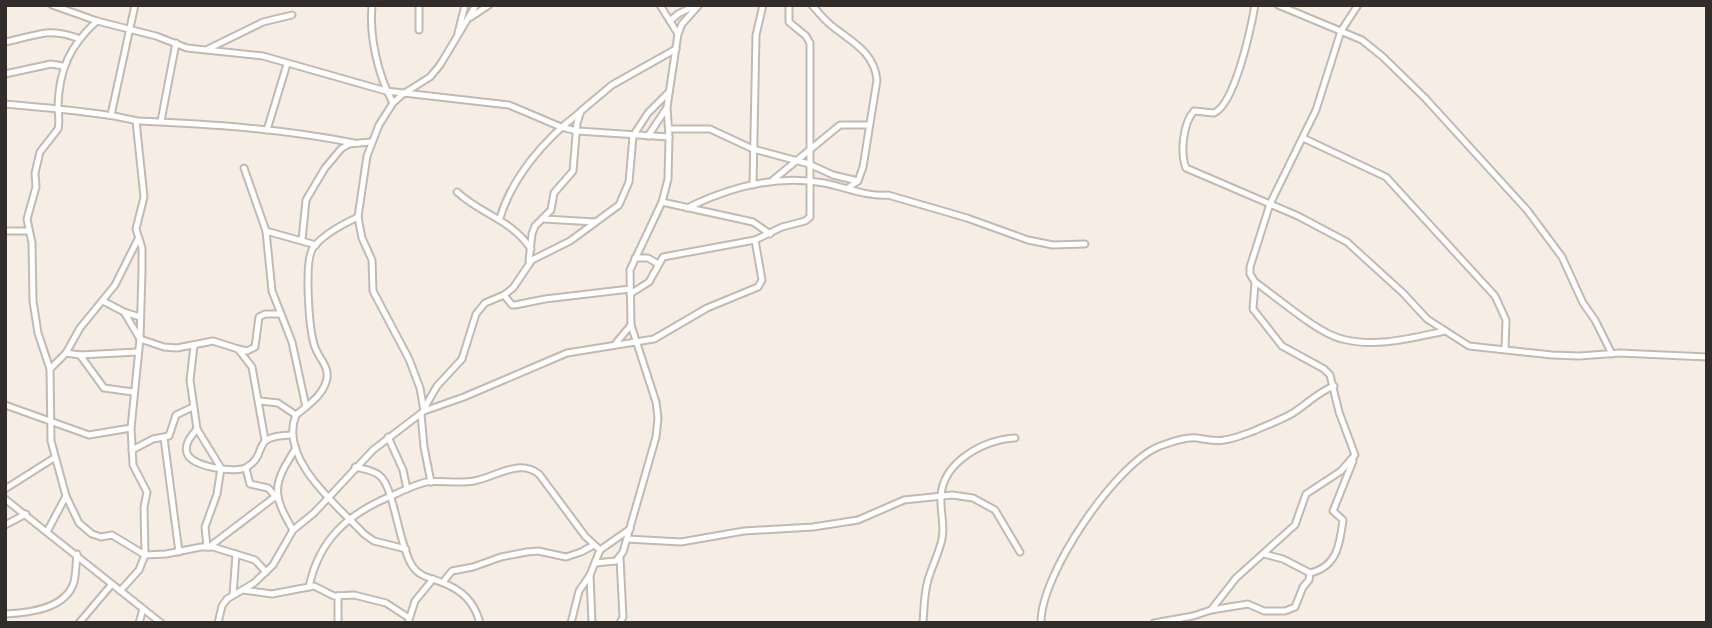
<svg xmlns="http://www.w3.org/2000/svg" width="1712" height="628" font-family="Overpass,sans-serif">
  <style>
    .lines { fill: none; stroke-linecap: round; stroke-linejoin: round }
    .minor-casing { stroke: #c2b9b1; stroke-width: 9 }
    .minor { stroke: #fff; stroke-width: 5 }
  </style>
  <rect width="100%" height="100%" fill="#f6ede4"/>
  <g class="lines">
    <defs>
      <g id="minor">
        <path d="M52 5 97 21 156 36 187 48 263 56 386 91 509 105 561 127 577 131 669 137"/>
        <path d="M372 5C369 37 378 75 393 103"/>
        <path d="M419 5V30"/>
        <path d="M660 5 678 34"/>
        <path d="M812 5C818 12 824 20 832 26 852 42 874 52 877 80L863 167 858 181 848 188"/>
        <path d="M1255 5C1251 28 1235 104 1214 113L1194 111C1183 123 1180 153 1186 168L1298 216 1347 242 1403 293 1427 319 1469 346 1552 355 1579 356 1620 353 1707 357"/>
        <path d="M1278 5 1362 40 1383 57 1425 98 1527 210 1562 257 1583 303 1595 320 1612 354"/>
        <path d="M1358 5 1341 31 1316 110 1270 204 1250 267V274L1255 282C1277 297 1317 333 1342 339 1376 348 1411 338 1445 331"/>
        <path d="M471 17 489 5"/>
        <path d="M670 21 678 14 696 5"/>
        <path d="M458 33 465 5"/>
        <path d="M5 42C37 36 48 26 80 39"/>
        <path d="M208 49 263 22 292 15"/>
        <path d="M5 74 51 64 63 66"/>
        <path d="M5 104C39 107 73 110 107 115 118 116 129 120 139 121 211 124 283 129 354 143"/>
        <path d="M111 115 135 5"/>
        <path d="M161 121 176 43"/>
        <path d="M669 129H710L753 149 809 164 833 175 858 181"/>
        <path d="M267 130 287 64"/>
        <path d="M648 136 666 109"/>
        <path d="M1303 138 1386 177 1495 296 1506 320 1505 349"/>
        <path d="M244 168 266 231 272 291 292 342 306 407"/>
        <path d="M773 180 840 125H869"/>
        <path d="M753 185 756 35 763 5"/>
        <path d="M457 192C482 215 511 219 531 249"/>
        <path d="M662 202 753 222 770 234"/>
        <path d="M687 208C730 187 776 174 824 183 845 187 867 197 888 195L967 218 1028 240 1053 245 1085 244"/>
        <path d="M358 217C343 224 323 234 313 248 304 261 309 327 314 344 317 357 329 365 327 378 324 395 308 405 296 415 278 459 338 506 364 534L374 541 406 549"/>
        <path d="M500 218C512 177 545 139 579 113"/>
        <path d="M544 219 595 222"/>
        <path d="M5 231H29"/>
        <path d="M266 231 316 245"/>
        <path d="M302 240 306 200 325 168 341 149 349 144 371 142"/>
        <path d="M635 258H648L658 264"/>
        <path d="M529 261 532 234 535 226 551 210 554 193 573 171 577 123 581 111 612 85 676 49"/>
        <path d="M630 294 649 282 663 257 755 240 782 227 805 221 810 217V43L806 36 789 22V5"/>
        <path d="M504 295 512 305H515L545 299 630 289"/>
        <path d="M103 301 124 312 140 317"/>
        <path d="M124 312 140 339 164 347 177 348 213 341 238 349 252 367 265 440"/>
        <path d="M616 343 631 325"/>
        <path d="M194 346 190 380 197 429 221 468 217 494 205 527 207 547"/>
        <path d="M238 349 247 351 255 347 259 317 265 314H280"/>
        <path d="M66 353 80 355 137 352"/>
        <path d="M80 355 104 388 133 392"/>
        <path d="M50 369 38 333 33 301 32 243 27 219 36 187 35 173 40 152 58 129C60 121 58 114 58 106 59 70 70 45 97 21"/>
        <path d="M260 401 278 403 296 415"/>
        <path d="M5 405 89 435 131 428"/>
        <path d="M425 407 437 386 462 359 476 314 485 303 504 295 513 288 532 260 570 241 619 205 629 182 633 136 648 113 669 92"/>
        <path d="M424 411 464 397 567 353 654 339 707 308 758 287 762 280 755 240"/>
        <path d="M421 414 424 447 431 482"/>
        <path d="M197 429C191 436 184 444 187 453 191 467 237 474 247 467 270 453 248 436 292 435"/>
        <path d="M388 437 403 470 407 489"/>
        <path d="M164 438 179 552"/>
        <path d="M132 450 153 439 169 436 176 415 193 407"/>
        <path d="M355 467C363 469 374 470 380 476 394 487 399 547 413 567 420 577 431 578 441 582 462 590 474 601 480 623"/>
        <path d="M246 469 250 484 268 488 277 498"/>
        <path d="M5 489 54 458"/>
        <path d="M66 496 79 523 92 534 101 537 112 535 145 555 166 554 201 547H213L255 560 266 572"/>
        <path d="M5 499 161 623"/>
        <path d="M5 525 26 514"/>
        <path d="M48 530 66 496 51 441 50 369 66 353 80 328 115 285 138 239"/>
        <path d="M293 530C271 493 273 484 296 448"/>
        <path d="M627 539 681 542 744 531 813 527 858 520 904 500 952 495 973 498 995 510 1020 552"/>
        <path d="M209 547 276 496"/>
        <path d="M620 558 623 617 620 623"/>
        <path d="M595 563 616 561 623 552 656 437 658 418 656 402 631 325 630 270 662 202 668 179 669 137 667 107 678 34 682 24 699 5"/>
        <path d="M1310 573C1337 567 1340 544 1343 520L1333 511 1353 461"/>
        <path d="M443 582 452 571 473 567 501 557 527 552 538 551 566 557 581 552 594 545"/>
        <path d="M309 587C319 539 348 514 391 496 402 491 414 485 426 482 439 480 457 484 474 481 496 477 519 458 539 474L585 536 600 550"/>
        <path d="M243 590 272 594 314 586 334 596 354 595 386 603 409 618"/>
        <path d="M120 591 139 570 145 555 144 507 147 492 133 465 131 428 140 339 142 271V248L136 229 144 197 136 121"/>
        <path d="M233 595 236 554"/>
        <path d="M338 596V623"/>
        <path d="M1211 610 1248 604 1264 611H1285L1295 607 1303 587 1309 580 1310 573 1283 559 1264 554"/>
        <path d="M5 614C29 613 66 609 74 582 76 573 76 563 77 554"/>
        <path d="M79 623 112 584"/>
        <path d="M139 623 143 609"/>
        <path d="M218 623 222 606 227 599 254 583 273 565 293 530 314 513 373 450 424 411 420 388 409 359 373 291 372 260 362 238 358 217 367 156 379 125 393 103 403 94 430 77 440 65 476 5"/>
        <path d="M408 623 415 601 433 579"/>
        <path d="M571 623 579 591 590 575"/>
        <path d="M592 623 590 575 600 550 630 529"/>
        <path d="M923 623C924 608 924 594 928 580 932 566 939 553 942 539 945 525 940 511 941 497 942 462 985 439 1015 438"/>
        <path d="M1041 623C1040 575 1116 463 1160 446 1172 442 1184 437 1197 438 1206 439 1214 442 1224 440 1234 439 1245 434 1254 431 1267 425 1281 420 1293 413 1307 404 1318 392 1334 386"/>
        <path d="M1154 623 1193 616 1211 610 1236 578 1295 525 1306 494 1341 471 1355 455 1339 412 1330 375 1324 369 1282 346 1253 309 1255 282"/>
      </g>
    </defs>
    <use href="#minor" class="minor-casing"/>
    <use href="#minor" class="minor"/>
  </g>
  <rect width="1712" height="628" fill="none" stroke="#312d2a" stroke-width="14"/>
</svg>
